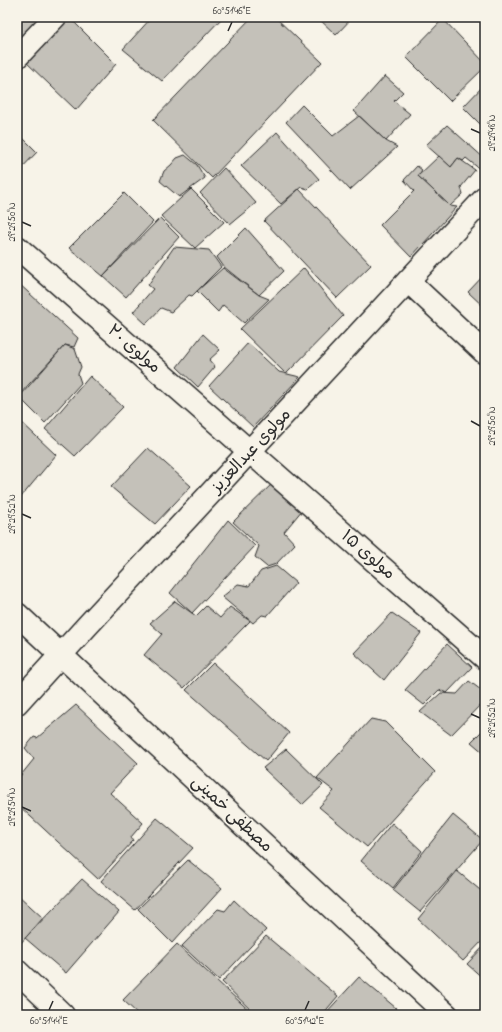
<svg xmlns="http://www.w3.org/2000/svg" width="502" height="1032" font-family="'Indie Flower','Playpen Sans Arabic',sans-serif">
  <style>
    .building { fill: #c4c1b9; stroke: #2b2b2b }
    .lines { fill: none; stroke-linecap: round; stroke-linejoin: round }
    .street-casing { stroke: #2b2b2b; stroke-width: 25 }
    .secondary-casing { stroke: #2b2b2b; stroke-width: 25 }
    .street { stroke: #f7f3e8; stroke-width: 22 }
    .secondary { stroke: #f7f3e8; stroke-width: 22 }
    .ticks { fill: none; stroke: #2b2b2b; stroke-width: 1.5 }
    .labels { text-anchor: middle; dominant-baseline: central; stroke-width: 3; stroke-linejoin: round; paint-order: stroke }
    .street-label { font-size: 17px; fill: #2b2b2b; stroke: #f7f3e8 }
    .neatline { fill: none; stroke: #2b2b2b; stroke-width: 1.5 }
    .ticks-label { font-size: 10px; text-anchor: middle; fill: #2b2b2b }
  </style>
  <rect width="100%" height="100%" fill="#f7f3e8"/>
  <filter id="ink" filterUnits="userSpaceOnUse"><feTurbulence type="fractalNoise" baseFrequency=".025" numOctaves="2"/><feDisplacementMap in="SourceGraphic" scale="8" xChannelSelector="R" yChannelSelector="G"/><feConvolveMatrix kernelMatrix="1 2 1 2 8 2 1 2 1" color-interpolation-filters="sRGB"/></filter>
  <g filter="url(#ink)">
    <g class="building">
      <path d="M17 17H51L17 53Z"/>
      <path d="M64 17H69L116 64 76 110 26 62Z"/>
      <path d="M152 17H223L162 81 123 49Z"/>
      <path d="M252 17H275L322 62 212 178 153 120Z"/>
      <path d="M317 17H353L336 35Z"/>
      <path d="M443 19 485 63V67L450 101 406 57Z"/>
      <path d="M385 76 403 92 394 101 410 114 386 141 354 111Z"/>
      <path d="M485 84V129L463 107Z"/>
      <path d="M302 105 333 136 359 116 386 141 397 147 350 190 286 122Z"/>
      <path d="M447 125 485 159V165L481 170 466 158 463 161 458 158 451 167 426 145Z"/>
      <path d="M17 132 37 152 17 173Z"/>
      <path d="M277 132 319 179 308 189 301 187 281 204 241 166Z"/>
      <path d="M185 155 197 165 205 178 179 197 160 181 164 171 171 165 177 158Z"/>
      <path d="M439 156 451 167 458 158 475 170 461 187 463 194 450 206 418 176Z"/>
      <path d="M417 166 422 170 418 176 450 206 457 207 411 257 380 225 414 191 404 180Z"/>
      <path d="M224 168 256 203 230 224 200 193Z"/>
      <path d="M191 189 224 222 195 248 161 216Z"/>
      <path d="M299 189 371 265 337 298 264 221Z"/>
      <path d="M124 193 153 222 103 276 69 248Z"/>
      <path d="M160 218 179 237 126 297 103 276Z"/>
      <path d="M246 228 284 271 259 295 224 267 217 257Z"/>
      <path d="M174 247 209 250 221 267 192 296 189 295 171 312 161 308 146 324 133 312 153 289 148 285Z"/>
      <path d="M223 268 259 295 269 299 244 323 223 305 218 312 197 291Z"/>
      <path d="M304 268 343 316 286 374 240 329Z"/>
      <path d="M485 274V308L468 292Z"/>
      <path d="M17 282 78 338 74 347 65 345 19 395 17 393Z"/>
      <path d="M203 334 220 350 209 360 215 367 198 387 177 367Z"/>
      <path d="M248 343 279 372 300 377 253 427 209 386Z"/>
      <path d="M65 345 75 349 81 367 78 374 81 383 45 423 23 401 21 395Z"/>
      <path d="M90 376 123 407 75 456 45 429Z"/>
      <path d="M17 418 56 455 17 502Z"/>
      <path d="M148 448 191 486 155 524 111 487Z"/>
      <path d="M278 478 307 504 284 532 295 544 276 564 267 567 255 557 259 546 233 522Z"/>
      <path d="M228 520 255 546 192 613 170 593Z"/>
      <path d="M276 566 296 583 267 616 262 615 253 623 222 597 238 584 249 586 261 571Z"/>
      <path d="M175 601 196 616 206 606 220 618 230 607 250 621 184 688 144 655 162 634 150 623Z"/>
      <path d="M392 613 421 633 384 680 354 653Z"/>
      <path d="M447 644 472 667 447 693 439 690 424 705 405 690Z"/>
      <path d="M213 663 289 733 266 761 186 690Z"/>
      <path d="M469 681 485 693V700L451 735 420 712 441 693 457 694Z"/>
      <path d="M76 705 138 763 110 793 143 823 131 837 133 841 98 879 17 804V780L34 759 25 748 34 737 37 738Z"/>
      <path d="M371 719 385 722 435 772 367 847 319 807 334 791 317 778Z"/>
      <path d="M485 728V754L471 742Z"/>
      <path d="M286 749 323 785 302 805 263 768Z"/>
      <path d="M453 815 483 840 420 912 393 890Z"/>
      <path d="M157 818 193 848 135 910 101 881Z"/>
      <path d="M392 823 422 851 393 888 361 861Z"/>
      <path d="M188 860 222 888 172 943 138 909Z"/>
      <path d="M457 871 485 894V938L463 961 418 919Z"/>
      <path d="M82 879 119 912 66 973 25 938Z"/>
      <path d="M17 894 43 918 20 944 17 941Z"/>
      <path d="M234 900 266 930 219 980 182 946 218 909 225 911Z"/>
      <path d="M266 936 338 996 322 1015H256L222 982Z"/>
      <path d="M177 944 254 1015H139L123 1000Z"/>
      <path d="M485 945V980L467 964Z"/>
      <path d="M359 977 396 1008 390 1015H324Z"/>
    </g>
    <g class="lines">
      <defs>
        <g id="street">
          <path d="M17 57 55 17"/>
          <path d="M17 247 485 658"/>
          <path d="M408 281 485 353"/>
          <path d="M17 971 63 1015"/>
        </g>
        <g id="secondary">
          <path d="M17 614 447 1015"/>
          <path d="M17 703 87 626 485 198"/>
        </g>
      </defs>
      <use href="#street" class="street-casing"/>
      <use href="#secondary" class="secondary-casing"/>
      <use href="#street" class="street"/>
      <use href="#secondary" class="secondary"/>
    </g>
  </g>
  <path class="ticks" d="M228 31 232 22M471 129 480 133M22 222 31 226M471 421 480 426M22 514 31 518M471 714 480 718M22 807 31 811M49 1010 53 1001M305 1010 309 1001"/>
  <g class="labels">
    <g class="street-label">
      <text transform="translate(134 349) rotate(41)">مولوی ۲۰</text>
      <text transform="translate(251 451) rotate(-47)">مولوی عبدالعزیز</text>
      <text transform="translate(368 555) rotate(41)">مولوی ۱۵</text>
      <text transform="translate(232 814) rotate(43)">مصطفی خمینی</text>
    </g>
  </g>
  <rect width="502" height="1032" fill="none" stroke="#f7f3e8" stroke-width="44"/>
  <rect x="22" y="22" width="458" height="988" class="neatline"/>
  <g class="ticks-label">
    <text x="232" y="14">60°51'46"E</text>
    <text transform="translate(491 133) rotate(-90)" y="4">29°29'48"N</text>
    <text transform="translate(11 222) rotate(-90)" y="4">29°29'50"N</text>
    <text transform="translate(491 426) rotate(-90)" y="4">29°29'50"N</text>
    <text transform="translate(11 514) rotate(-90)" y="4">29°29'52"N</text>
    <text transform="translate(491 718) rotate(-90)" y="4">29°29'52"N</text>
    <text transform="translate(11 807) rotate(-90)" y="4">29°29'54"N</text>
    <text x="49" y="1024">60°51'44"E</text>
    <text x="305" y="1024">60°51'42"E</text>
  </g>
</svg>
